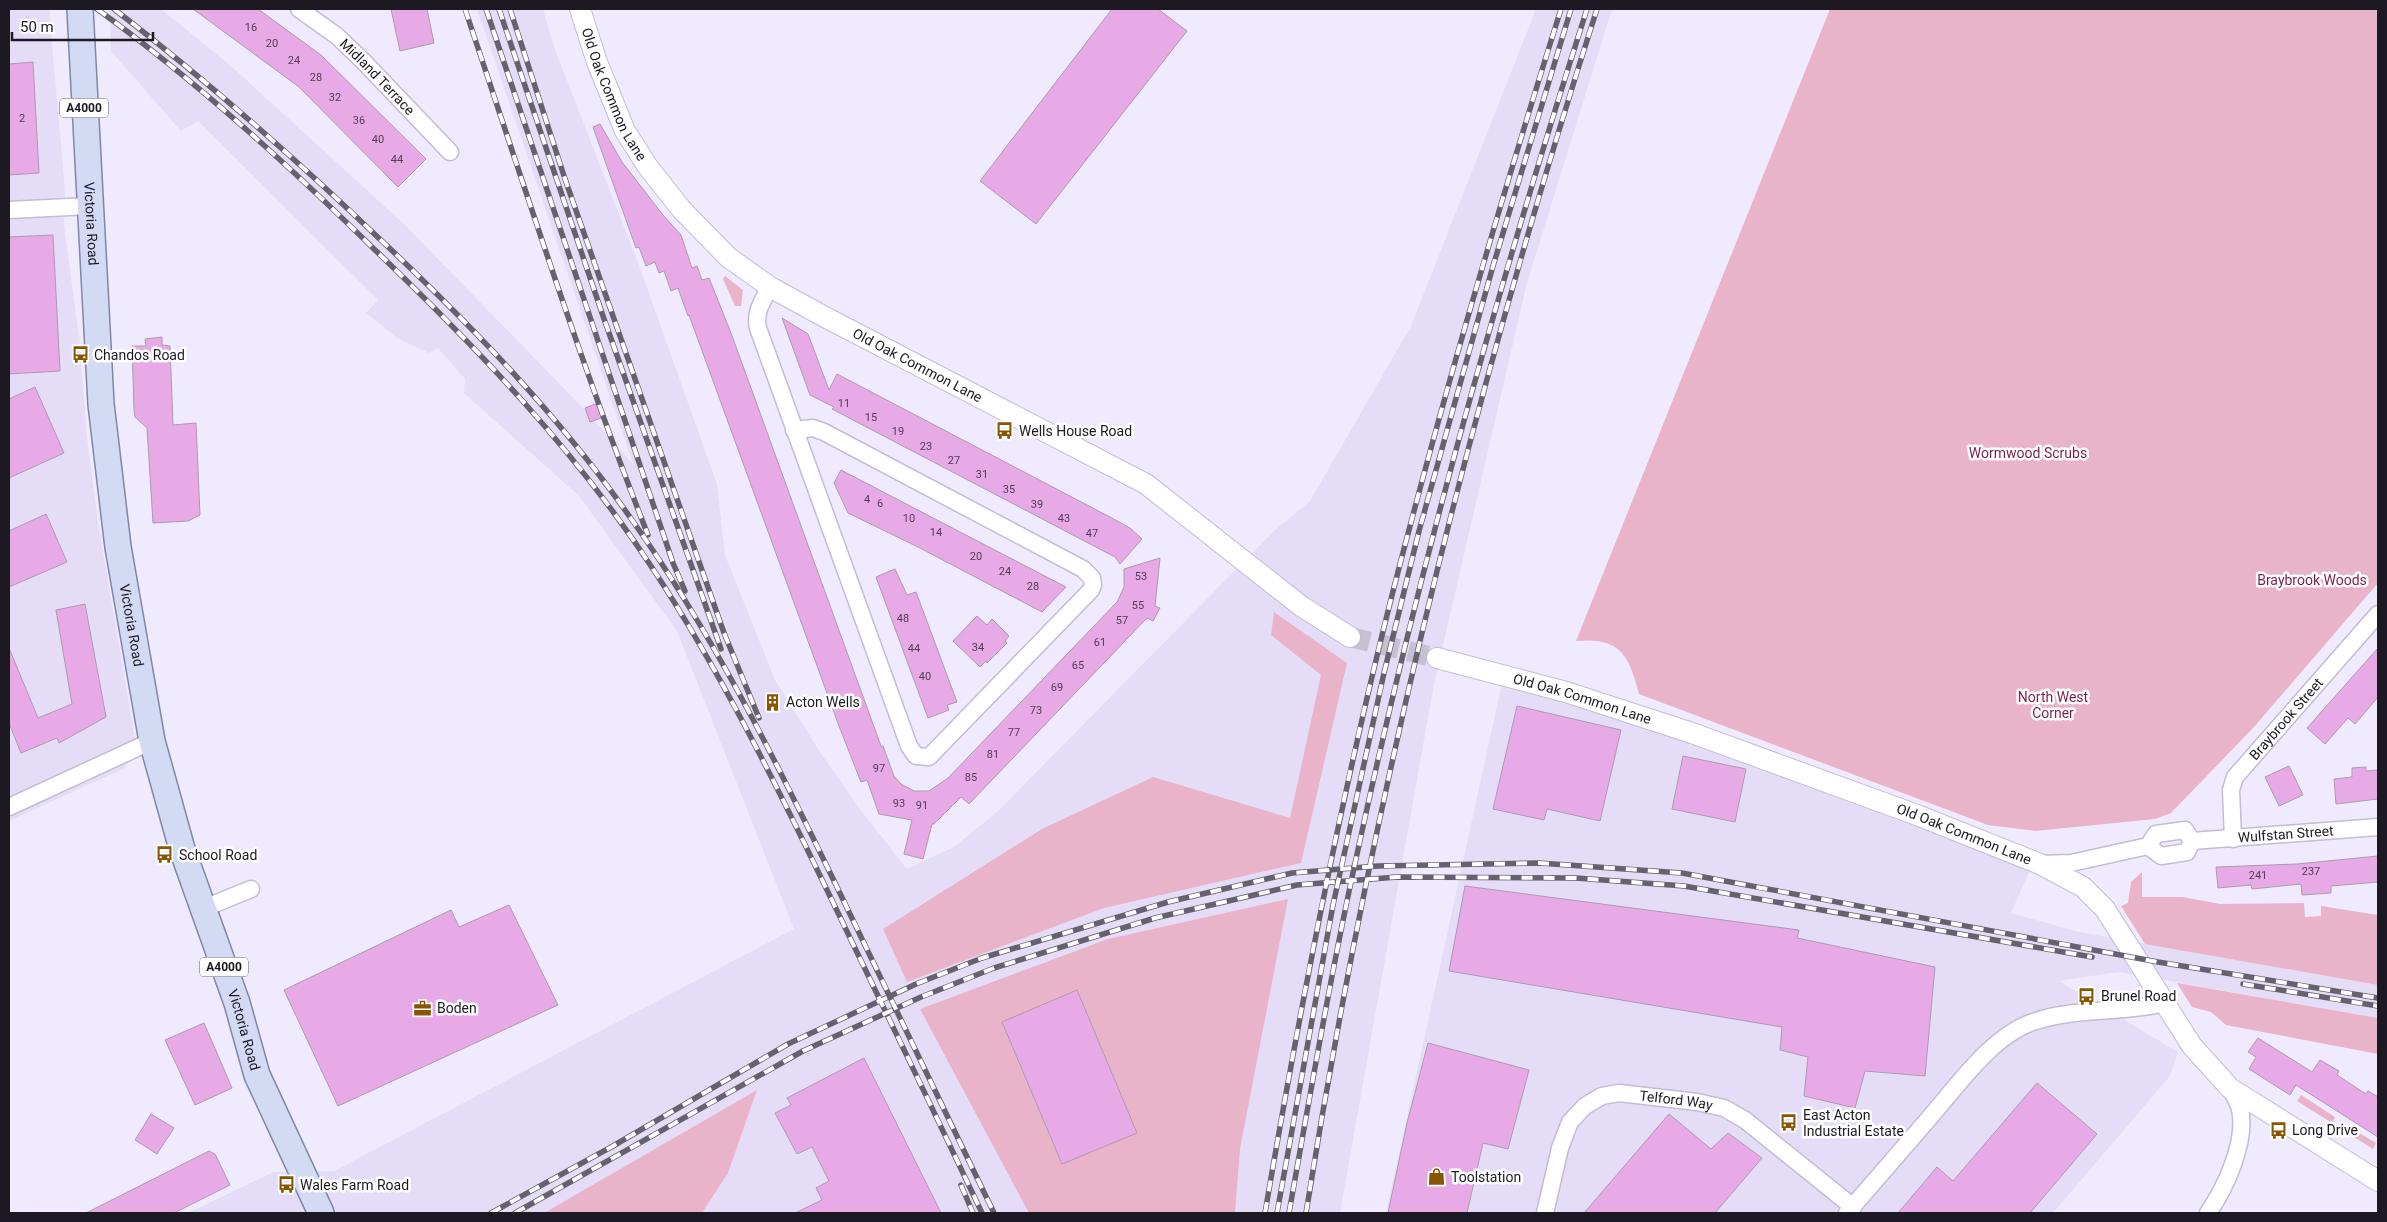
<svg xmlns="http://www.w3.org/2000/svg" width="2387" height="1222" font-family="Roboto,sans-serif">
  <style>
    .built { fill: #e5ddf7 }
    .green { fill: #e9b3c9 }
    .building { fill: #e7aae7; stroke: #ad9aad }
    .lines { fill: none; stroke-linecap: round; stroke-linejoin: round }
    .tertiary-tunnel { stroke: #c6c0d2; stroke-width: 20; stroke-dasharray: 20 10; stroke-linecap: butt }
    .minor-casing { stroke: #c4bcd4; stroke-width: 19 }
    .tertiary-casing { stroke: #c4bcd4; stroke-width: 22 }
    .primary-casing { stroke: #8086a5; stroke-width: 28 }
    .minor { stroke: #fff; stroke-width: 16 }
    .tertiary { stroke: #fff; stroke-width: 20 }
    .primary { stroke: #d3daf4; stroke-width: 25 }
    .rail-casing { stroke: #65616e; stroke-width: 5.5 }
    .rail { stroke: #fff; stroke-width: 4; stroke-dasharray: 11; stroke-linecap: butt }
    .labels { text-anchor: middle; dominant-baseline: central; stroke-width: 5; stroke-linejoin: round; paint-order: stroke }
    .number-label { font-size: 11px; fill: #4f3d53 }
    .shield { fill: #fff; stroke: #605e64; stroke-width: 1 }
    .shield-label { font-size: 12px; font-weight: bold; fill: #1c1922 }
    .street-label { font-size: 14px; fill: #1c1922; stroke: #fff }
    .poi-label { font-size: 14px; fill: #1c1922; stroke: #fff; text-anchor: start }
    .park-label { font-size: 14px; fill: #7d1e50; stroke: #fff }
  </style>
  <rect width="100%" height="100%" fill="#f0eafe"/>
  <g class="built">
    <path d="M9 9H49L65 190 64 226 79 337 87 437 98 522 135 739 125 768 9 821Z"/>
    <path d="M110 9H161L230 65 405 225 585 410 633 464 477 9H543L554 47 640 268 717 484 725 555 775 680 818 749 859 808 907 869 954 847 997 812 1275 530 1310 501 1411 326 1536 9H1612L1527 283 1434 684 1340 1213H702L728 1173 756 1091 544 1213H188L273 1172 334 1171 794 929 677 631 579 496 464 393 465 379 438 348 429 353 397 338 366 313 378 300 198 121 181 131 111 51Z"/>
    <path d="M1502 683 1691 737 1893 813 2030 870 2011 913 2079 932 2378 985V1018L2118 972 2059 981 2178 1052 2170 1076 2053 1213H1386Z"/>
  </g>
  <g class="green">
    <path d="M1830 9H2378V583L2253 728 2171 813 2155 819 2035 831 1988 825 1639 694C1629 655 1620 637 1576 641Z"/>
    <path d="M725 276 743 290 741 306H735L723 279Z"/>
    <path d="M1274 612 1347 663 1301 863 1104 908 907 982 883 929 1042 829 1153 777 1290 818 1321 675 1271 635Z"/>
    <path d="M2142 872V897H2183L2220 904 2304 903 2305 917 2321 916V906L2378 915V985L2145 944 2121 906 2128 903 2131 882Z"/>
    <path d="M1288 899 1240 1149 1235 1213H1029L920 1009 1108 939Z"/>
    <path d="M2177 983 2378 1018V1054L2226 1025 2211 1012 2192 1007Z"/>
    <path d="M757 1090 728 1173 702 1213H544Z"/>
    <path d="M2301 1095 2335 1117 2332 1123 2297 1101Z"/>
    <path d="M2341 1122 2376 1143 2373 1149 2338 1127Z"/>
  </g>
  <g class="building">
    <path d="M193 9H258L321 55 426 159 398 187 299 87Z"/>
    <path d="M391 9H427L434 43 400 51Z"/>
    <path d="M1112 9H1158L1187 31 1036 224 980 181Z"/>
    <path d="M33 62 39 173 9 175V64Z"/>
    <path d="M600 124 622 162 663 215 681 235 692 268 697 266 702 280 709 278 731 333 881 746H883L894 776 901 784 914 791H929L948 778 1117 602 1124 587V569L1160 558 1155 606 1160 608 1153 621 1147 618 969 804 961 797 934 824H932L923 859 904 854 912 820 879 814 867 780 861 782 839 726 689 315 688 316 678 288 671 291 664 271 659 273 655 262 646 266 639 247 636 248 593 127Z"/>
    <path d="M53 235 60 371 9 374V237Z"/>
    <path d="M782 318 808 334 829 390 837 374 1108 516 1130 528 1142 539 1120 564 1115 557 832 409 834 407 810 395Z"/>
    <path d="M162 337V345L170 346 173 425 196 423 200 515 188 521 153 523 147 428 135 417 134 409 132 346H146L145 339Z"/>
    <path d="M35 387 64 453 9 478V399Z"/>
    <path d="M598 403 604 417 590 422 585 408Z"/>
    <path d="M841 470 962 533 1066 587 1042 612 918 547 848 513 834 483Z"/>
    <path d="M46 514 67 562 9 587V531Z"/>
    <path d="M895 569 907 595 916 592 957 702 947 705 949 710 928 718 876 577Z"/>
    <path d="M85 604 106 717 59 743 57 738 21 753 9 723V648L38 718 72 704 56 610Z"/>
    <path d="M977 616 987 625 992 619 1009 636 1005 641 1007 643 987 663 986 661 980 667 953 641Z"/>
    <path d="M2378 648V697L2355 724 2348 718 2325 744 2307 728Z"/>
    <path d="M1517 706 1621 730 1600 821 1547 809 1544 820 1493 809Z"/>
    <path d="M1683 756 1746 769 1735 822 1672 809Z"/>
    <path d="M2289 766 2303 795 2279 806 2265 777Z"/>
    <path d="M2366 767V771L2378 770V799L2336 804 2334 779 2352 777V768Z"/>
    <path d="M2378 856V882L2331 886V893L2302 895 2301 884 2252 889 2251 885 2218 888 2216 867 2297 864Z"/>
    <path d="M1465 886 1799 930 1797 938 1935 967 1925 1076 1865 1071 1855 1108 1804 1096 1808 1057 1780 1050 1782 1027 1449 971Z"/>
    <path d="M509 905 558 1005 338 1106 284 990 451 910 459 927Z"/>
    <path d="M1077 990 1137 1133 1062 1164 1002 1022Z"/>
    <path d="M204 1023 232 1088 195 1105 165 1040Z"/>
    <path d="M2258 1038 2312 1072 2320 1060 2339 1071 2337 1075 2366 1094 2368 1091 2378 1097V1137L2296 1085 2290 1095 2249 1069 2256 1057 2248 1052Z"/>
    <path d="M1428 1043 1529 1070 1508 1149 1483 1143 1467 1213H1388L1407 1123Z"/>
    <path d="M864 1058 941 1213H795L822 1200 816 1188 829 1181 812 1147 797 1154 775 1113 791 1105 787 1098Z"/>
    <path d="M2037 1083 2097 1134 2030 1213H1898L1937 1167 1953 1181Z"/>
    <path d="M151 1114 174 1128 157 1154 135 1140Z"/>
    <path d="M1669 1114 1711 1149 1728 1133 1762 1158 1715 1213H1584Z"/>
    <path d="M209 1151 215 1154 230 1185 174 1213H86Z"/>
  </g>
  <g class="lines">
    <path class="tertiary-tunnel" d="M1350 637 1437 658"/>
    <defs>
      <g id="minor">
        <path id="s1" d="M299 9 337 36 363 61 450 152"/>
        <path d="M9 210 89 206"/>
        <path d="M770 287C763 300 754 313 758 328L909 746 916 756 929 757 1091 590 1093 585 1092 578 1083 569 824 432 813 428 794 430"/>
        <path d="M9 807 152 741"/>
        <path id="s2" d="M2233 839 2231 790 2235 777 2378 614"/>
        <path id="s3" d="M2192 841 2378 827"/>
        <path d="M2148 846 2161 856 2187 852 2192 841"/>
        <path d="M2040 864 2071 863 2148 846 2156 834 2185 830 2192 841"/>
        <path d="M202 909 251 889"/>
        <path id="s4" d="M1545 1213 1560 1148 1570 1122 1585 1106 1602 1096 1619 1093 1697 1102 1724 1108 1745 1120 1853 1207"/>
        <path d="M1847 1213C1875 1181 1903 1148 1931 1116 1958 1085 1993 1035 2033 1022 2076 1007 2121 1014 2164 1003"/>
        <path d="M2208 1213C2226 1187 2247 1141 2240 1109 2238 1102 2233 1094 2230 1088"/>
      </g>
      <g id="tertiary">
        <path id="s5" d="M580 9 597 62 625 131 648 167 682 210 728 257 770 287 823 316 1146 484 1301 606 1350 637"/>
        <path id="s6" d="M1437 658 1566 692 1692 733 1917 815 2040 864 2083 887 2105 909 2192 1046 2230 1088 2378 1181"/>
      </g>
      <g id="primary">
        <path id="s7" d="M80 9 101 404 118 547 152 741 182 849 237 1003 257 1075 321 1213"/>
      </g>
    </defs>
    <use href="#minor" class="minor-casing"/>
    <use href="#tertiary" class="tertiary-casing"/>
    <use href="#primary" class="primary-casing"/>
    <use href="#minor" class="minor"/>
    <use href="#tertiary" class="tertiary"/>
    <use href="#primary" class="primary"/>
    <defs>
      <g id="rail">
        <path d="M97 9C195 80 286 163 373 248 477 348 573 447 653 569 720 671 774 780 827 890 879 998 931 1105 982 1213"/>
        <path d="M114 9C209 82 298 161 384 243 474 328 561 418 632 520 713 634 775 759 836 885 889 994 941 1104 994 1213"/>
        <path d="M465 9C524 185 580 362 648 535"/>
        <path d="M486 9 673 563 685 591"/>
        <path d="M499 9 603 316 721 649"/>
        <path d="M510 9 565 179 724 633 759 718"/>
        <path d="M2243 984 2378 1006"/>
        <path d="M961 1185 973 1213"/>
        <path d="M491 1213 613 1146 788 1044 916 984 982 958 1168 902 1292 873 1378 866 1539 863 1682 873 2158 962 2378 998"/>
        <path d="M515 1213 803 1051 921 997 994 968 1155 918 1297 885 1397 877 1576 878 1684 886 2092 957"/>
        <path d="M1265 1213C1304 984 1349 754 1409 530 1455 355 1507 181 1561 9"/>
        <path d="M1277 1213 1333 905 1384 673 1419 531 1493 266 1571 9"/>
        <path d="M1289 1213C1311 1090 1332 967 1359 845 1420 563 1499 284 1587 9"/>
        <path d="M1306 1213C1371 805 1471 402 1597 9"/>
      </g>
    </defs>
    <use href="#rail" class="rail-casing"/>
    <use href="#rail" class="rail"/>
  </g>
  <defs>
    <symbol id="bus-bare" viewBox="-9 -9 18 18"><path d="M-5-6H5V4H4V6H2V4H-2V6H-4V4H-5ZM-3.5-4V0h7V-4ZM-3.5 1.2v1.5H-2V1.2ZM2 1.2v1.5H3.5V1.2Z" fill="#885600" stroke="#fff" stroke-width="2.5" paint-order="stroke"/></symbol>
    <symbol id="building-bare" viewBox="-9 -9 18 18"><path d="M-4-6H4V6H1V3H-1V6H-4ZM-2.5-4.3h1.7v1.8h-1.7ZM.8-4.3h1.7v1.8H.8ZM-2.5-1h1.7V.8h-1.7ZM.8-1h1.7V.8H.8Z" fill="#885600" stroke="#fff" stroke-width="2.5" paint-order="stroke"/></symbol>
    <symbol id="office-bare" viewBox="-9 -9 18 18"><path d="M-6-3h4V-5.5h4V-3h4V5H-6ZM-1-4.5V-3h2v-1.5ZM-6 0V1H6V0Z" fill="#885600" stroke="#fff" stroke-width="2.5" paint-order="stroke"/></symbol>
    <symbol id="shop-bare" viewBox="-9 -9 18 18"><path d="M-5-2.5h2.3a2.7 3.5 0 0 1 5.4 0H5L5.5 6h-11ZM-1.5-2.5h3a1.5 2.3 0 0 0-3 0Z" fill="#885600" stroke="#fff" stroke-width="2.5" paint-order="stroke"/></symbol>
  </defs>
  <g fill-rule="evenodd">
    <use href="#bus-bare" x="68" y="342" width="25" height="25"/>
    <use href="#bus-bare" x="992" y="418" width="25" height="25"/>
    <use href="#building-bare" x="760" y="690" width="25" height="25"/>
    <use href="#bus-bare" x="152" y="842" width="25" height="25"/>
    <use href="#bus-bare" x="2074" y="984" width="25" height="25"/>
    <use href="#office-bare" x="410" y="996" width="25" height="25"/>
    <use href="#bus-bare" x="1776" y="1110" width="25" height="25"/>
    <use href="#bus-bare" x="2266" y="1118" width="25" height="25"/>
    <use href="#shop-bare" x="1424" y="1164" width="25" height="25"/>
    <use href="#bus-bare" x="274" y="1172" width="25" height="25"/>
  </g>
  <g class="labels">
    <g class="number-label">
      <text x="251" y="27">16</text>
      <text x="272" y="43">20</text>
      <text x="294" y="60">24</text>
      <text x="316" y="77">28</text>
      <text x="335" y="97">32</text>
      <text x="22" y="118">2</text>
      <text x="359" y="120">36</text>
      <text x="378" y="139">40</text>
      <text x="397" y="159">44</text>
      <text x="844" y="403">11</text>
      <text x="871" y="417">15</text>
      <text x="898" y="431">19</text>
      <text x="926" y="446">23</text>
      <text x="954" y="460">27</text>
      <text x="982" y="474">31</text>
      <text x="1009" y="489">35</text>
      <text x="867" y="499">4</text>
      <text x="880" y="503">6</text>
      <text x="1037" y="504">39</text>
      <text x="909" y="518">10</text>
      <text x="1064" y="518">43</text>
      <text x="936" y="532">14</text>
      <text x="1092" y="533">47</text>
      <text x="976" y="556">20</text>
      <text x="1005" y="571">24</text>
      <text x="1141" y="576">53</text>
      <text x="1033" y="586">28</text>
      <text x="1138" y="605">55</text>
      <text x="903" y="618">48</text>
      <text x="1122" y="620">57</text>
      <text x="1100" y="642">61</text>
      <text x="978" y="647">34</text>
      <text x="914" y="648">44</text>
      <text x="1078" y="665">65</text>
      <text x="925" y="676">40</text>
      <text x="1057" y="687">69</text>
      <text x="1036" y="710">73</text>
      <text x="1014" y="732">77</text>
      <text x="993" y="754">81</text>
      <text x="879" y="768">97</text>
      <text x="971" y="777">85</text>
      <text x="899" y="803">93</text>
      <text x="922" y="805">91</text>
      <text x="2311" y="871">237</text>
      <text x="2258" y="875">241</text>
    </g>
    <g class="shield">
      <rect x="60" y="98.5" width="48" height="19" rx="4"/>
      <rect x="200" y="957.5" width="48" height="19" rx="4"/>
    </g>
    <g class="shield-label">
      <text x="84" y="108">A4000</text>
      <text x="224" y="967">A4000</text>
    </g>
    <g class="street-label">
      <text stroke="none"><textPath href="#s1" startOffset="104">Midland Terrace</textPath></text>
      <text stroke="none"><textPath href="#s5" startOffset="92">Old Oak Common Lane</textPath></text>
      <text stroke="none"><textPath href="#s7" startOffset="215">Victoria Road</textPath></text>
      <text stroke="none"><textPath href="#s5" startOffset="512">Old Oak Common Lane</textPath></text>
      <text stroke="none"><textPath href="#s7" startOffset="619">Victoria Road</textPath></text>
      <text stroke="none"><textPath href="#s6" startOffset="151">Old Oak Common Lane</textPath></text>
      <text stroke="none"><textPath href="#s2" startOffset="140">Braybrook Street</textPath></text>
      <text stroke="none"><textPath href="#s6" startOffset="556">Old Oak Common Lane</textPath></text>
      <text stroke="none"><textPath href="#s3" startOffset="94">Wulfstan Street</textPath></text>
      <text stroke="none"><textPath href="#s7" startOffset="1040">Victoria Road</textPath></text>
      <text stroke="none"><textPath href="#s4" startOffset="211">Telford Way</textPath></text>
    </g>
    <g class="poi-label">
      <text x="94" y="355">Chandos Road</text>
      <text x="1019" y="431">Wells House Road</text>
      <text x="786" y="702">Acton Wells</text>
      <text x="179" y="855">School Road</text>
      <text x="2101" y="996">Brunel Road</text>
      <text x="437" y="1008">Boden</text>
      <text x="1803" y="1115">East Acton<tspan x="1803" dy="16">Industrial Estate</tspan></text>
      <text x="2292" y="1130">Long Drive</text>
      <text x="1451" y="1177">Toolstation</text>
      <text x="300" y="1185">Wales Farm Road</text>
    </g>
    <g class="park-label">
      <text x="2028" y="453">Wormwood Scrubs</text>
      <text x="2312" y="580">Braybrook Woods</text>
      <text x="2053" y="697">North West<tspan x="2053" dy="16">Corner</tspan></text>
    </g>
  </g>
  <rect width="2387" height="1222" fill="none" stroke="#1c1922" stroke-width="20"/>
  <path d="M12 32v8h141v-8" fill="none" stroke="#1c1922" stroke-width="2.5"/>
  <text x="20" y="32" font-size="15" fill="#1c1922" stroke="#ffffff" stroke-width="4" paint-order="stroke">50 m</text>
</svg>
